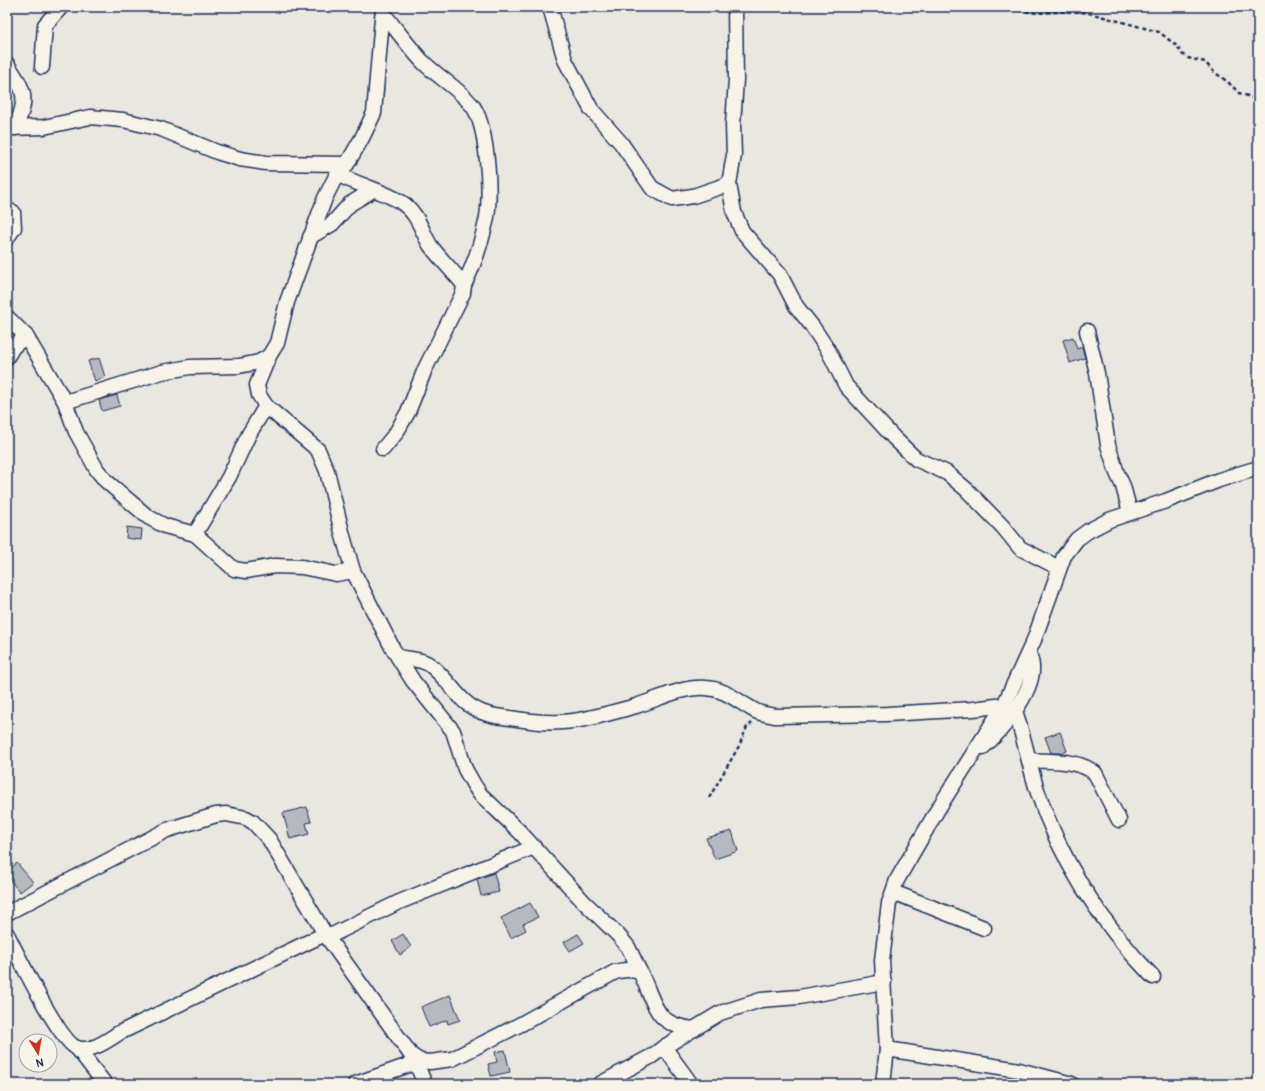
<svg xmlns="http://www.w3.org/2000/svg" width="1265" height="1091" font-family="Pangolin,sans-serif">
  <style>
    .building { fill: #b6babf; stroke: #1b2f5e }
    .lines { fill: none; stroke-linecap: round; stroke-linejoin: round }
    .minor-casing { stroke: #1b2f5e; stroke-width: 17 }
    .path { stroke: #1b2f5e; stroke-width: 2.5; stroke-dasharray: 4 3; stroke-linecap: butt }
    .minor { stroke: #f7f3e8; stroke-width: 14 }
  </style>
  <rect width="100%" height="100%" fill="#eae7e0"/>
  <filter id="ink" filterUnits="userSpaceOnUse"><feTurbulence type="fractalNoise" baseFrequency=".025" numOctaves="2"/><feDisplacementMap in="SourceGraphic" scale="8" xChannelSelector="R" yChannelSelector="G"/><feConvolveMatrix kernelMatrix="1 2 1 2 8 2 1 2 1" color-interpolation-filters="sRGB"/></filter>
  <g filter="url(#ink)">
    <g class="building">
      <path d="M1073 337 1077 349 1082 347 1085 358 1070 363 1063 340Z"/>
      <path d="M99 358 105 377 95 381 88 361Z"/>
      <path d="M117 395 120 406 102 411 99 400Z"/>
      <path d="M127 527 142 529 141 540 126 538Z"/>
      <path d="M1060 732 1067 751 1061 753H1051L1045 737Z"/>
      <path d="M307 807 311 822 306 823 309 834 290 839 283 813Z"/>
      <path d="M732 831 738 851 715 859 706 838Z"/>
      <path d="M17 863 33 882 20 892 7 877V872Z"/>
      <path d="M494 873 499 892 481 896 477 879Z"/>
      <path d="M530 903 538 917 523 924 526 930 511 938 501 918Z"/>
      <path d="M403 934 411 947 400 955 392 941Z"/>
      <path d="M578 934 584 943 570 951 564 942Z"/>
      <path d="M450 995 460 1020 448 1024 447 1020 429 1027 421 1007Z"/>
      <path d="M505 1050 510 1072 491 1076 488 1064 497 1062 495 1052Z"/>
    </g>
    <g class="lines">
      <defs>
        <g id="minor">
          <path d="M550 7 565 60 591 109 621 143 652 188 672 199 693 196 729 184"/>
          <path d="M735 7 736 79 733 125 734 155 729 184 734 212 742 231 780 275 796 306 812 326 828 350 846 386 894 438 916 459 947 473 967 490 1003 527 1020 548 1059 568"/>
          <path d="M383 13C396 29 409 47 423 62 438 77 458 88 471 104 488 123 492 198 486 222 481 244 474 265 464 285"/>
          <path d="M7 64C25 91 29 97 15 128"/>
          <path d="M42 67 45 25 61 7"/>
          <path d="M7 128 44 127 90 117 123 120 161 129 217 152 240 159 266 163 347 164"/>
          <path d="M337 174C358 185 381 190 401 202 418 213 421 230 430 245 440 259 453 271 464 285L463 293 425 369 408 412 396 433 383 449"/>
          <path d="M310 237 332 224 350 204 373 190"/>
          <path d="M7 238 14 228 13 212"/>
          <path d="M7 317 26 336 65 402 76 432 97 470 106 481 148 517 165 526 195 534 234 569 246 571 275 566 302 567 336 574 353 571"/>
          <path d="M1087 331 1097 373 1108 445 1117 473 1123 486 1130 512"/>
          <path d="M269 356 257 385 259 395 266 406 318 450 327 471 343 536 353 571 393 649 413 681 453 731 465 769 474 785 480 794 519 831 583 901 618 935 628 947 640 972"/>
          <path d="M7 357 13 347 26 336"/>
          <path d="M65 402 162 372 190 367 239 366 259 362 269 356 277 343 287 302 325 198 337 174 347 164 362 138 374 113 383 7"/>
          <path d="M195 534 229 477 249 434 266 406"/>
          <path d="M398 657C408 659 422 659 430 665 455 684 459 710 496 716 518 719 540 724 562 722 586 721 613 712 636 706 659 699 682 686 706 688 725 689 736 700 752 709 759 714 767 714 775 716L887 714 973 709 1004 705"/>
          <path d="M1015 711C1024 737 1029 764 1037 790 1061 862 1101 923 1153 977"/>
          <path d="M983 747C1001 732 1034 692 1032 667 1032 662 1030 657 1029 652"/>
          <path d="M1030 760C1052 762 1077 759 1095 773L1119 820"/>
          <path d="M893 892 984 928"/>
          <path d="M7 913 167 830 216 815 226 814 246 818 253 822 269 839 325 934 411 1055 420 1061 430 1062 452 1059 521 1024 615 972C624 969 631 969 640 972 656 1004 653 1025 694 1029"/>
          <path d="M7 934C17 954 60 1042 77 1048 91 1053 108 1040 119 1033L325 934"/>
          <path d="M328 937 397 903 534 847"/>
          <path d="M664 1047 691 1084"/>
          <path d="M77 1048 105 1084"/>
          <path d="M887 1049 1019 1070 1072 1084"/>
          <path d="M416 1063 425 1084"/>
          <path d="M355 1084 420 1061"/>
          <path d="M600 1084 652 1056 664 1047 720 1013 761 1000 799 997 884 982"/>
          <path d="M883 1084 887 1049 882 960 889 903 897 880 938 809 1004 705 1034 640 1064 556 1077 539 1088 531 1109 520 1166 501 1219 480 1258 468"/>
        </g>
      </defs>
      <use href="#minor" class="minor-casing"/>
      <g class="path">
        <path d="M998 7 1037 13 1074 11 1089 13 1159 32 1177 46 1182 54 1188 58 1205 62 1213 71 1229 83 1239 93 1253 98 1258 96"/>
        <path d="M709 798 739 746 747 727 752 723"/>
      </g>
      <use href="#minor" class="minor"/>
    </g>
  </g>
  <rect width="1265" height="1091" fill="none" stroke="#f7f3e8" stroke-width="24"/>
  <rect x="12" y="12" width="1241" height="1067" fill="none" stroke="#1b2f5e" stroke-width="1.5" filter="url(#ink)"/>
  <g transform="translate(38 1053) rotate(169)"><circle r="19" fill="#f7f3e8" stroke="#9fa5b1"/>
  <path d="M0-3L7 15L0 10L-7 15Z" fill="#c8321e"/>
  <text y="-6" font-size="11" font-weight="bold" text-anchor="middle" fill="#1b2f5e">N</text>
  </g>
</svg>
